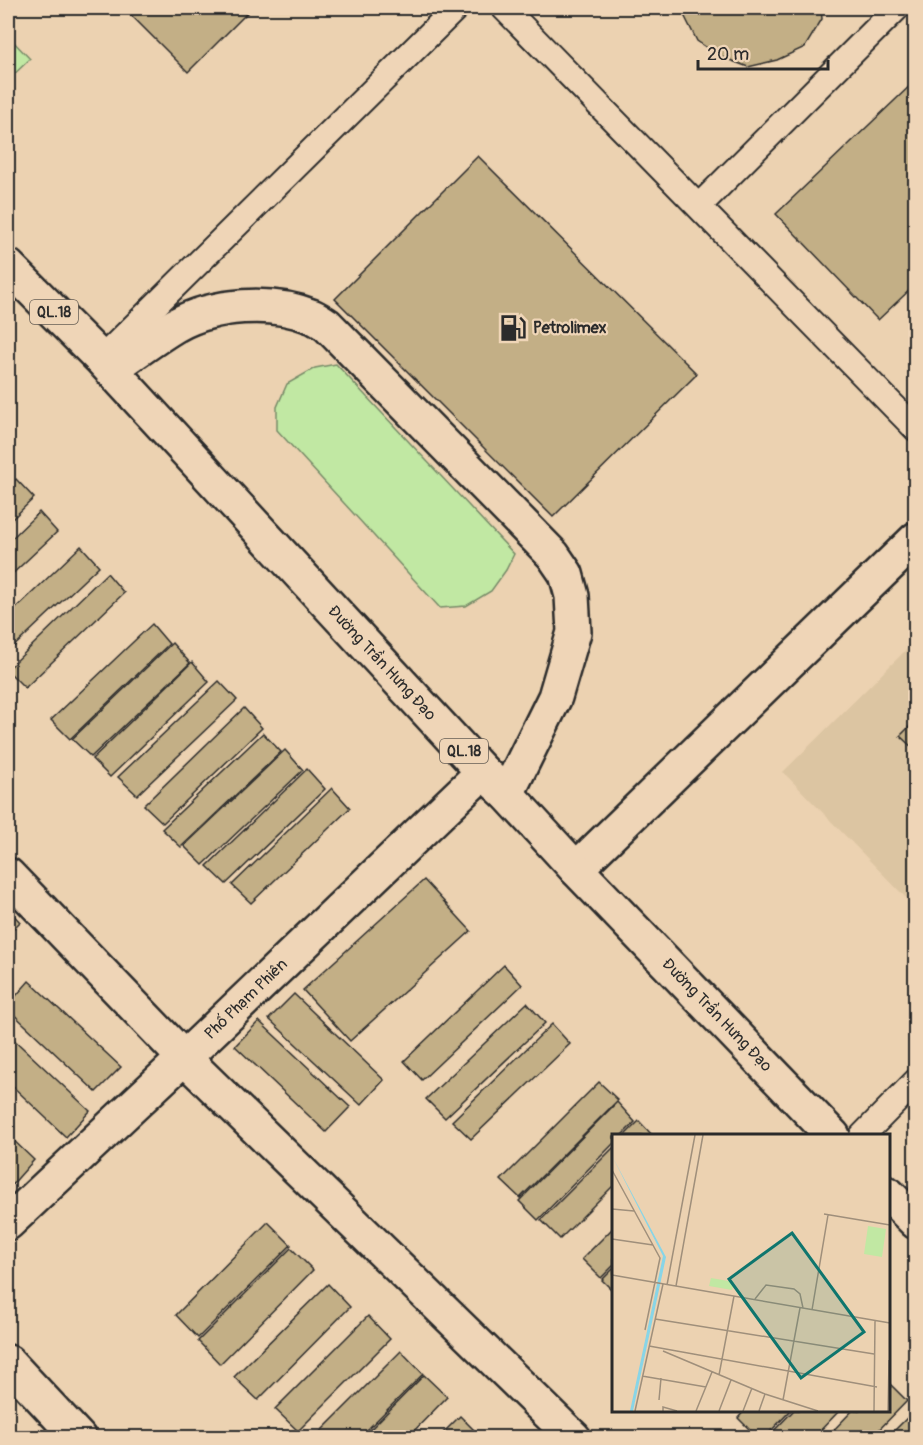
<svg xmlns="http://www.w3.org/2000/svg" width="923" height="1445" font-family="Pangolin,sans-serif">
  <style>
    .built { fill: #dcc5a2 }
    .green { fill: #c1e8a3; stroke: #768a67; stroke-width: 1.5 }
    .building { fill: #c3af86; stroke: #2b2b2b; stroke-width: 1.5 }
    .lines { fill: none; stroke-linecap: round; stroke-linejoin: round }
    .lane-casing { stroke: #2b2b2b; stroke-width: 28 }
    .street-casing { stroke: #2b2b2b; stroke-width: 38 }
    .highway-casing { stroke: #2b2b2b; stroke-width: 38 }
    .lane { stroke: #efd5b7; stroke-width: 24 }
    .street { stroke: #efd5b7; stroke-width: 33 }
    .highway { stroke: #efd5b7; stroke-width: 33 }
    .labels { text-anchor: middle; dominant-baseline: central; stroke-width: 4.5; stroke-linejoin: round; paint-order: stroke }
    .shield { fill: #efd5b7; stroke: #665e55; stroke-width: 1.5 }
    .shield-label { font-size: 15px; font-weight: bold; fill: #2b2b2b }
    .poi-label { font-size: 16px; font-weight: bold; fill: #2b2b2b; stroke: #efd5b7; text-anchor: start }
    .street-label { font-size: 16px; fill: #2b2b2b; stroke: #efd5b7 }
    .inset-road { fill: none; stroke: #9f8f7b; stroke-width: 1.5 }
    .view { fill: #0f766e; fill-opacity: 0.15; stroke: #0f766e; stroke-width: 3 }
    .inset-edge { fill: none; stroke: #2b2b2b; stroke-width: 3 }
  </style>
  <rect width="100%" height="100%" fill="#ecd2b1"/>
  <filter id="ink" filterUnits="userSpaceOnUse"><feTurbulence type="fractalNoise" baseFrequency=".0167" numOctaves="2"/><feDisplacementMap in="SourceGraphic" scale="12" xChannelSelector="R" yChannelSelector="G"/><feConvolveMatrix kernelMatrix="1 2 1 2 8 2 1 2 1" color-interpolation-filters="sRGB"/></filter>
  <g filter="url(#ink)">
    <path class="built" d="M915 641V907L783 772Z"/>
    <g class="green">
      <path d="M8 36 30 59 8 80Z"/>
      <path d="M336 364 514 554 506 570 491 591 466 606 440 608 277 430V407L287 384 315 368Z"/>
    </g>
    <g class="building">
      <path d="M124 8H252L188 72Z"/>
      <path d="M684 8H821L822 19 805 47 777 60 748 67 719 56 697 41 683 13Z"/>
      <path d="M916 80V284L878 320 776 214Z"/>
      <path d="M478 156 697 374 553 517 335 299Z"/>
      <path d="M16 479 34 498 8 523V487Z"/>
      <path d="M39 512 57 532 8 578V542Z"/>
      <path d="M81 546 99 566 8 652V616Z"/>
      <path d="M107 573 124 593 25 688 8 671V669Z"/>
      <path d="M152 624 169 644 70 739 51 720Z"/>
      <path d="M172 643 190 663 91 757 72 739Z"/>
      <path d="M192 662 209 682 110 777 92 759Z"/>
      <path d="M219 681 237 700 137 795 118 777Z"/>
      <path d="M244 708 262 728 163 823 144 805Z"/>
      <path d="M916 720V751L900 736Z"/>
      <path d="M263 733 281 752 181 847 162 829Z"/>
      <path d="M285 750 303 770 203 865 184 846Z"/>
      <path d="M307 769 325 789 226 884 207 866Z"/>
      <path d="M332 788 350 808 251 903 232 885Z"/>
      <path d="M424 880 471 931 350 1041 303 990Z"/>
      <path d="M8 909 20 922 8 934Z"/>
      <path d="M504 965 522 985 422 1080 404 1061Z"/>
      <path d="M29 981 121 1067 96 1092 8 1009V1005Z"/>
      <path d="M294 994 384 1080 361 1105 269 1019Z"/>
      <path d="M527 1003 545 1023 445 1118 426 1099Z"/>
      <path d="M259 1021 350 1107 326 1132 235 1046Z"/>
      <path d="M552 1024 570 1044 471 1139 452 1121Z"/>
      <path d="M8 1034 90 1111 66 1137 8 1082Z"/>
      <path d="M599 1082 618 1100 520 1198 501 1180Z"/>
      <path d="M617 1102 635 1122 621 1136H614V1143L538 1220 519 1201Z"/>
      <path d="M639 1121 653 1136H624Z"/>
      <path d="M8 1135 34 1160 10 1187 8 1184Z"/>
      <path d="M614 1147V1185L560 1239 541 1220Z"/>
      <path d="M268 1222 291 1245 198 1338 176 1315Z"/>
      <path d="M614 1227V1265L601 1278 582 1259Z"/>
      <path d="M291 1248 313 1270 220 1364 198 1341Z"/>
      <path d="M614 1268V1292L602 1280Z"/>
      <path d="M328 1284 350 1307 258 1400 234 1377Z"/>
      <path d="M368 1316 390 1339 298 1431 275 1409Z"/>
      <path d="M401 1351 423 1374 359 1438H314Z"/>
      <path d="M424 1375 447 1397 407 1438H362Z"/>
      <path d="M888 1382 907 1401 871 1438H826L853 1410H888Z"/>
      <path d="M745 1410H791L764 1438H758L738 1418Z"/>
      <path d="M794 1410H840L813 1438H767Z"/>
      <path d="M914 1411 916 1412V1438H887Z"/>
      <path d="M460 1416 482 1438H438Z"/>
    </g>
    <g class="lines">
      <defs>
        <g id="lane">
          <path d="M504 8 916 429"/>
          <path d="M699 206 897 8"/>
          <path d="M101 359 456 8"/>
          <path d="M862 1136 916 1081"/>
        </g>
        <g id="street">
          <path d="M576 869 916 539"/>
          <path d="M8 875 184 1058 574 1438"/>
          <path d="M8 1223 184 1058 483 772"/>
          <path d="M8 1362 79 1438"/>
        </g>
        <g id="highway">
          <path d="M8 266 101 359 483 772 507 794 576 869 833 1136"/>
          <path d="M111 369C132 355 154 338 176 325 214 304 271 300 311 316 317 318 322 322 327 325L553 555 566 574 572 596 574 632 555 697 507 794"/>
          <path d="M888 1194 916 1222"/>
        </g>
      </defs>
      <use href="#lane" class="lane-casing"/>
      <use href="#street" class="street-casing"/>
      <use href="#highway" class="highway-casing"/>
      <use href="#lane" class="lane"/>
      <use href="#street" class="street"/>
      <use href="#highway" class="highway"/>
    </g>
  </g>
  <defs>
    <symbol id="fuel-bare" viewBox="-9 -9 18 18"><path d="M-5.5-6h7V0h2V4h1.3V-2.5L3-4.5l.8-.8L6-3V5H2.5V1h-1V6h-7ZM-4.2-4.7v3.2H.2V-4.7Z" fill="#2b2b2b" stroke="#efd5b7" stroke-width="2.5" paint-order="stroke"/></symbol>
  </defs>
  <g fill-rule="evenodd">
    <use href="#fuel-bare" x="494" y="309" width="38" height="38"/>
  </g>
  <g class="labels">
    <g class="shield">
      <rect x="30" y="300" width="48" height="24" rx="4.5"/>
      <rect x="440" y="739" width="48" height="24" rx="4.5"/>
    </g>
    <g class="shield-label">
      <text x="54" y="312">QL.18</text>
      <text x="464" y="751">QL.18</text>
    </g>
    <g class="poi-label">
      <text x="533" y="328">Petrolimex</text>
    </g>
    <g class="street-label">
      <text transform="translate(382 663) rotate(47)">Đường Trần Hưng Đạo</text>
      <text transform="translate(246 999) rotate(-44)">Phố Phạm Phiên</text>
      <text transform="translate(717 1015) rotate(46)">Đường Trần Hưng Đạo</text>
    </g>
  </g>
  <g transform="translate(612 1134)">
    <rect width="278" height="278" fill="#ecd2b1"/>
    <path d="M256 92 274 95 270 123 252 120ZM99 144 122 148 120 156 97 152Z" fill="#c1e8a3"/>
    <path d="M0 22 54 123 21 277H18L51 122Z" fill="#88d5e7"/>
    <path class="inset-road" d="M0 36 48 124 33 196M0 75 22 77M212 80 278 91M0 105 41 111M0 141 278 189M55 151 83 1M64 152 91 1M143 165 154 151 182 155 188 160 191 174M200 176 216 81M43 185 262 220M37 212 265 253M51 217 153 260 206 277M107 241 122 162M30 242 94 253M47 266 49 244M171 266 188 174M23 277 51 150M51 277V273L65 277M84 277 100 238M107 277 119 246M131 277 140 254M147 277 153 260M262 277 263 187M276 277 277 226"/>
    <path class="view" d="M180 99 252 198 189 244 117 145Z"/>
    <rect width="278" height="278" class="inset-edge"/>
  </g>
  <rect width="923" height="1445" fill="none" stroke="#efd5b7" stroke-width="30"/>
  <rect x="15" y="15" width="893" height="1415" fill="none" stroke="#2b2b2b" stroke-width="2" filter="url(#ink)"/>
  <path d="M698 60v9h130v-9" fill="none" stroke="#2b2b2b" stroke-width="3"/>
  <text x="707" y="60" font-size="18" fill="#2b2b2b" stroke="#efd5b7" stroke-width="4.5" paint-order="stroke">20 m</text>
</svg>
